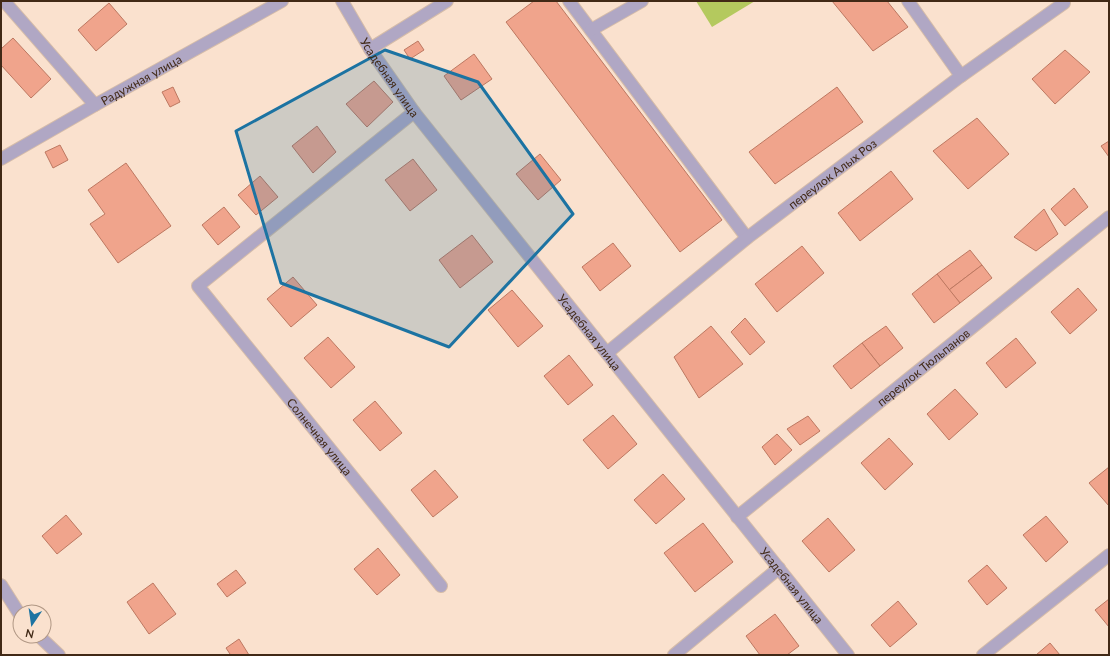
<svg xmlns="http://www.w3.org/2000/svg" width="1110" height="656" font-family="Lato,sans-serif">
  <style>
    .green { fill: #b4c95e }
    .building { fill: #f0a48c; stroke: #bd7861 }
    .lines { fill: none; stroke-linecap: round; stroke-linejoin: round }
    .minor-casing { stroke: #d5bca9; stroke-width: 14 }
    .minor { stroke: #b0a7c4; stroke-width: 12 }
    .marked { fill: #1c73a2; fill-opacity: 0.2; stroke: #1c73a2; stroke-width: 3; stroke-linejoin: round }
    .labels { text-anchor: middle; dominant-baseline: central; stroke-width: 3.5; stroke-linejoin: round; paint-order: stroke }
    .street-label { font-size: 12px; fill: #412916; stroke: #fae1ce }
  </style>
  <rect width="100%" height="100%" fill="#fae1ce"/>
  <path class="green" d="M696 1H755L712 27Z"/>
  <g class="building">
    <path d="M534 1H556L722 220 680 252 506 22Z"/>
    <path d="M832 1H887L908 27 873 51Z"/>
    <path d="M109 3 127 24 96 51 78 30Z"/>
    <path d="M13 38 51 79 31 98 1 65V49Z"/>
    <path d="M418 41 424 50 410 59 404 50Z"/>
    <path d="M1065 50 1090 72 1055 104 1032 79Z"/>
    <path d="M474 54 492 79 461 100 444 76Z"/>
    <path d="M374 81 393 102 367 127 346 104Z"/>
    <path d="M173 87 180 102 170 107 162 92Z"/>
    <path d="M837 87 863 122 775 184 749 152Z"/>
    <path d="M977 118 1009 154 968 189 933 151Z"/>
    <path d="M317 126 336 152 313 173 292 146Z"/>
    <path d="M1109 141V157L1101 146Z"/>
    <path d="M60 145 68 160 53 168 45 152Z"/>
    <path d="M540 154 561 180 538 200 516 174Z"/>
    <path d="M413 159 437 190 410 211 385 180Z"/>
    <path d="M126 163 171 226 118 263 90 224 105 214 88 190Z"/>
    <path d="M891 171 913 199 860 241 838 213Z"/>
    <path d="M260 176 278 197 256 215 238 195Z"/>
    <path d="M1074 188 1088 207 1065 226 1051 209Z"/>
    <path d="M224 207 240 227 218 245 202 225Z"/>
    <path d="M1044 209 1058 234 1036 251 1014 237Z"/>
    <path d="M472 235 493 262 460 288 439 260Z"/>
    <path d="M613 243 631 266 600 291 582 267Z"/>
    <path d="M802 246 824 273 777 312 755 284Z"/>
    <path d="M970 250 982 265 949 290 937 274Z"/>
    <path d="M982 265 992 278 960 303 949 290Z"/>
    <path d="M937 274 960 303 934 323 912 294Z"/>
    <path d="M293 277 317 305 291 327 267 299Z"/>
    <path d="M1078 288 1097 310 1070 334 1051 312Z"/>
    <path d="M512 290 543 326 518 347 488 310Z"/>
    <path d="M745 318 765 342 750 355 731 332Z"/>
    <path d="M711 326 743 364 699 398 674 357Z"/>
    <path d="M886 326 903 348 880 366 862 343Z"/>
    <path d="M328 337 355 367 331 388 304 358Z"/>
    <path d="M1016 338 1036 363 1006 388 986 363Z"/>
    <path d="M862 343 880 366 851 389 833 366Z"/>
    <path d="M569 355 593 385 568 405 544 376Z"/>
    <path d="M955 389 978 414 949 440 927 414Z"/>
    <path d="M375 401 402 433 380 451 353 420Z"/>
    <path d="M613 415 637 444 608 469 583 440Z"/>
    <path d="M808 416 820 431 800 445 787 429Z"/>
    <path d="M777 434 792 450 775 465 762 447Z"/>
    <path d="M889 438 913 464 885 490 861 463Z"/>
    <path d="M1109 467V506L1089 483Z"/>
    <path d="M435 470 458 497 433 517 411 490Z"/>
    <path d="M663 474 685 499 656 524 634 500Z"/>
    <path d="M66 515 82 534 57 554 42 536Z"/>
    <path d="M1046 516 1068 542 1046 562 1023 535Z"/>
    <path d="M828 518 855 550 829 572 802 541Z"/>
    <path d="M703 523 733 562 695 592 664 553Z"/>
    <path d="M378 548 400 575 377 595 354 569Z"/>
    <path d="M987 565 1007 588 987 605 968 581Z"/>
    <path d="M236 570 246 583 227 597 217 584Z"/>
    <path d="M153 583 176 614 149 634 127 602Z"/>
    <path d="M1109 599V627L1095 610Z"/>
    <path d="M898 601 917 624 890 647 871 625Z"/>
    <path d="M775 614 799 646 787 655H760L746 636Z"/>
    <path d="M239 639 249 655H228L230 654 226 648Z"/>
    <path d="M1050 643 1060 655H1036Z"/>
  </g>
  <g class="lines">
    <defs>
      <g id="minor">
        <path d="M4 1 95 105"/>
        <path id="s1" d="M342 1 370 49 414 112 848 655"/>
        <path d="M569 1 747 238"/>
        <path d="M908 1 961 76"/>
        <path d="M591 30 642 1"/>
        <path d="M370 49 447 1"/>
        <path id="s2" d="M414 112 198 286 441 586"/>
        <path id="s3" d="M1 159 95 105 282 1"/>
        <path id="s4" d="M607 353 747 238 961 76 1064 3"/>
        <path id="s5" d="M737 517 1109 217"/>
        <path d="M1 585 20 615"/>
        <path d="M39 636 59 655"/>
        <path d="M674 655 779 568"/>
        <path d="M983 655 1109 555"/>
      </g>
    </defs>
    <use href="#minor" class="minor-casing"/>
    <use href="#minor" class="minor"/>
  </g>
  <path class="marked" d="M385 50 478 82 573 214 449 347 281 283 236 131Z"/>
  <g class="labels">
    <g class="street-label">
      <text stroke="none"><textPath href="#s1" startOffset="90">Усадебная улица</textPath></text>
      <text stroke="none"><textPath href="#s3" startOffset="161">Радужная улица</textPath></text>
      <text stroke="none"><textPath href="#s4" startOffset="288">переулок Алых Роз</textPath></text>
      <text stroke="none"><textPath href="#s1" startOffset="414">Усадебная улица</textPath></text>
      <text stroke="none"><textPath href="#s5" startOffset="239">переулок Тюльпанов</textPath></text>
      <text stroke="none"><textPath href="#s2" startOffset="471">Солнечная улица</textPath></text>
      <text stroke="none"><textPath href="#s1" startOffset="738">Усадебная улица</textPath></text>
    </g>
  </g>
  <rect width="1110" height="656" fill="none" stroke="#412916" stroke-width="4"/>
  <g transform="translate(32 624) rotate(193)"><circle r="19" fill="#fae1ce" stroke="#b09784"/>
  <path d="M0-3L7 15L0 10L-7 15Z" fill="#1c73a2"/>
  <text y="-6" font-size="11" font-weight="bold" text-anchor="middle" fill="#412916">N</text>
  </g>
</svg>
